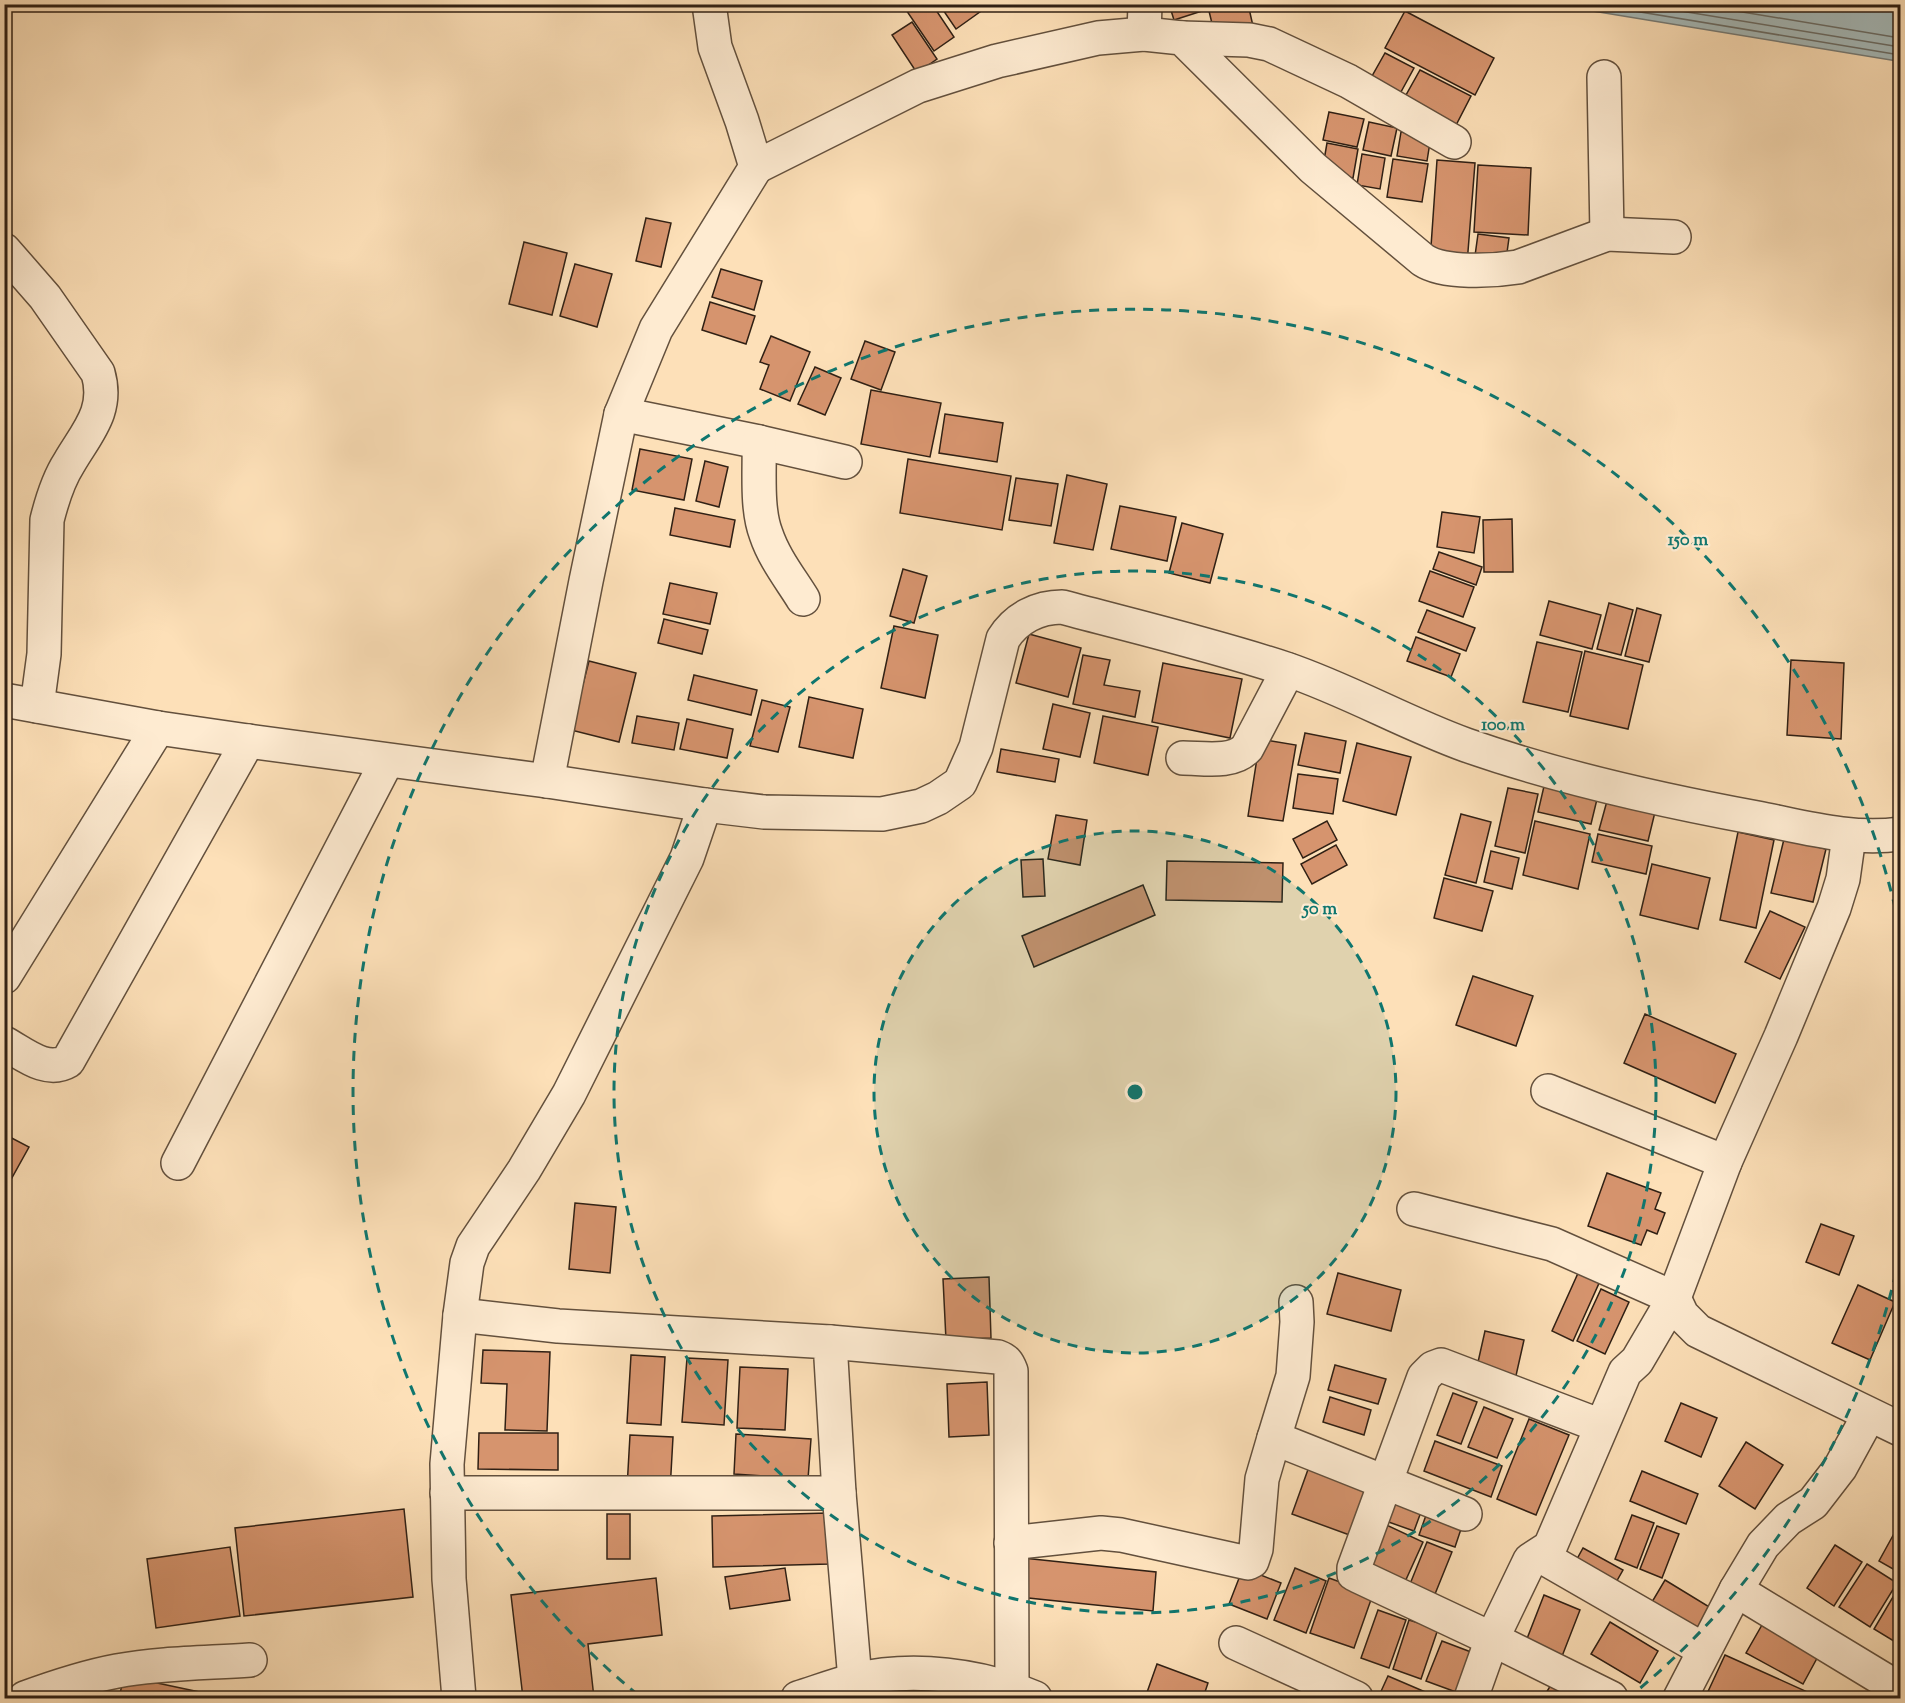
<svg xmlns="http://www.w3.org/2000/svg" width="1905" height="1703" font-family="'Sorts Mill Goudy',serif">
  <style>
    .water { fill: #a5baba; stroke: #767c78; stroke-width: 1.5 }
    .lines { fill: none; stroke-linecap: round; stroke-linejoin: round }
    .shore { stroke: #6a6d67; stroke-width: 1.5 }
    .building { fill: #d6946e; stroke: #302014; stroke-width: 1.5 }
    .minor-casing { stroke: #63503d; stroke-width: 36 }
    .minor { stroke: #feebd1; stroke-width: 33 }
    .ring { fill: none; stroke: #0f766e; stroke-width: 3; stroke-dasharray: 10 8 }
    .centre { fill: #0f766e; stroke: #feebd1; stroke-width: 3 }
    .ring-label { font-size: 18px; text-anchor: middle; font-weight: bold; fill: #0f766e; stroke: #feebd1; stroke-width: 4.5; stroke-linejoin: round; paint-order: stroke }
  </style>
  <rect width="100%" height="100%" fill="#fde0b8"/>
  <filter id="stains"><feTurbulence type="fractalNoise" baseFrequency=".00333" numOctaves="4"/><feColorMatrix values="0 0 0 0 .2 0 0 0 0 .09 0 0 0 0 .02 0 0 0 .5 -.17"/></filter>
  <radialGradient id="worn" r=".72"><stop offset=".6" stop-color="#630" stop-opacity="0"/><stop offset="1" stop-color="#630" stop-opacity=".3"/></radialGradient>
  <path class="water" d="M1556 5H1900V60L1897 61Z"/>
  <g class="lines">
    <g class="shore">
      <path d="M1592 4 1900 55"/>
      <path d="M1638 4 1900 47"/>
      <path d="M1694 4 1900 38"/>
    </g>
  </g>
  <g class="building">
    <path d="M902 4H932L954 37 934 51Z"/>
    <path d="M939 4H991L956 29Z"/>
    <path d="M1169 4H1200L1202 11 1174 20Z"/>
    <path d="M1236 4H1248L1253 26 1215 36 1209 11Z"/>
    <path d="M1405 11 1494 58 1475 95 1385 48Z"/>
    <path d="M912 22 937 59 917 73 892 35Z"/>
    <path d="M1385 53 1414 68 1396 101 1367 85Z"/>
    <path d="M1420 70 1471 96 1453 131 1401 104Z"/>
    <path d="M1329 112 1364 119 1357 147 1323 140Z"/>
    <path d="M1369 122 1397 128 1391 156 1363 150Z"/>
    <path d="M1401 132 1431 136 1427 161 1397 156Z"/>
    <path d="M1327 143 1358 149 1353 178 1322 172Z"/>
    <path d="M1362 154 1385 158 1380 189 1357 185Z"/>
    <path d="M1393 159 1428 164 1422 202 1387 197Z"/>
    <path d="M1437 160 1475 163 1467 264 1430 261Z"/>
    <path d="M1478 165 1531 168 1528 235 1474 232Z"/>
    <path d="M646 218 671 223 661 267 636 261Z"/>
    <path d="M1478 234 1509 238 1505 267 1474 263Z"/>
    <path d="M524 242 567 253 552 315 509 304Z"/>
    <path d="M575 264 612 274 597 327 560 316Z"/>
    <path d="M721 269 762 281 754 310 712 297Z"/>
    <path d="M710 302 755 316 746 344 702 330Z"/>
    <path d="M771 336 810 352 790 401 760 389 769 365 760 362Z"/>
    <path d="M865 341 895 352 881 390 851 379Z"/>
    <path d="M815 367 841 378 825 415 798 404Z"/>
    <path d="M871 390 941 403 930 457 861 444Z"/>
    <path d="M945 414 1003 423 997 462 939 453Z"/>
    <path d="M640 449 692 459 684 500 632 490Z"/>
    <path d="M908 459 1011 476 1002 530 900 513Z"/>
    <path d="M705 461 728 467 719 507 696 501Z"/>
    <path d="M1067 475 1107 484 1093 550 1054 543Z"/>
    <path d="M1016 478 1058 484 1051 526 1009 520Z"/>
    <path d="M1120 506 1176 517 1167 561 1111 549Z"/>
    <path d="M675 508 735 520 730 547 670 535Z"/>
    <path d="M1442 512 1480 517 1474 553 1437 547Z"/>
    <path d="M1512 519 1513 572H1484L1483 520Z"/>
    <path d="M1182 523 1223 534 1210 583 1169 573Z"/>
    <path d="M1439 552 1482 567 1476 585 1433 569Z"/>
    <path d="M903 569 927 576 914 623 890 616Z"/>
    <path d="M1430 571 1474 587 1463 617 1419 601Z"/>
    <path d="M670 583 717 593 710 624 663 614Z"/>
    <path d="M1549 601 1601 615 1592 649 1540 635Z"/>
    <path d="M1609 603 1633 610 1621 655 1597 649Z"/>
    <path d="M1637 608 1661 615 1649 662 1625 656Z"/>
    <path d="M1427 610 1475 628 1466 651 1418 632Z"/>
    <path d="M664 619 708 630 702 654 658 643Z"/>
    <path d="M894 626 938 635 925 698 881 688Z"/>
    <path d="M1029 634 1081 648 1068 697 1016 683Z"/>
    <path d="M1416 637 1460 654 1451 677 1407 661Z"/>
    <path d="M1537 642 1582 652 1568 712 1523 702Z"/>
    <path d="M1585 651 1643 665 1628 729 1570 716Z"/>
    <path d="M1083 655 1110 660 1104 685 1140 691 1135 717 1073 704Z"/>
    <path d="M1791 660 1844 663 1841 739 1787 735Z"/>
    <path d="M589 661 636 673 619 742 571 730Z"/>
    <path d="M1163 663 1242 679 1230 738 1152 722Z"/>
    <path d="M694 675 757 690 751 715 688 700Z"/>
    <path d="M809 697 863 709 853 758 799 747Z"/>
    <path d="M762 700 790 707 778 752 750 746Z"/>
    <path d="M1053 704 1090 713 1080 757 1043 749Z"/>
    <path d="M637 716 679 723 674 750 632 743Z"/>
    <path d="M1103 716 1158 727 1148 775 1094 763Z"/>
    <path d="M687 719 733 729 727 758 680 749Z"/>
    <path d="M1305 733 1346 741 1340 773 1298 765Z"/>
    <path d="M1260 739 1296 745 1283 821 1248 816Z"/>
    <path d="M1357 743 1411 757 1396 815 1343 801Z"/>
    <path d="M1001 749 1059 759 1055 782 997 772Z"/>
    <path d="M1298 774 1338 779 1333 814 1293 808Z"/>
    <path d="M1545 782 1598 795 1591 824 1538 812Z"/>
    <path d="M1508 788 1538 794 1525 853 1495 846Z"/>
    <path d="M1607 801 1655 812 1648 841 1599 830Z"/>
    <path d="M1461 814 1491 822 1476 883 1445 875Z"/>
    <path d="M1056 815 1087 820 1080 865 1048 859Z"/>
    <path d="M1327 821 1337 840 1303 858 1293 839Z"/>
    <path d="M1535 821 1590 834 1578 889 1523 875Z"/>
    <path d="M1738 832 1774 840 1756 928 1720 920Z"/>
    <path d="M1598 834 1652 846 1646 874 1592 862Z"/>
    <path d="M1784 839 1826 849 1813 902 1771 893Z"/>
    <path d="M1336 845 1347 865 1312 884 1301 864Z"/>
    <path d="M1491 851 1519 858 1512 889 1484 882Z"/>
    <path d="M1043 859 1045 896 1023 897 1021 860Z"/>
    <path d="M1167 861 1283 863 1282 902 1166 900Z"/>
    <path d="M1652 864 1710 878 1698 929 1640 915Z"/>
    <path d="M1444 878 1493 891 1482 931 1434 918Z"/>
    <path d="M1143 885 1155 915 1034 967 1022 936Z"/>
    <path d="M1770 911 1805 927 1780 979 1745 962Z"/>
    <path d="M1473 976 1533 996 1516 1046 1456 1025Z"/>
    <path d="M1645 1014 1736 1054 1715 1103 1624 1063Z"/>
    <path d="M4 1134 29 1147 4 1192Z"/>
    <path d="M1607 1173 1661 1193 1655 1209 1665 1213 1657 1234 1647 1230 1641 1245 1588 1226Z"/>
    <path d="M575 1203 616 1207 610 1273 569 1269Z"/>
    <path d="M1821 1224 1854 1236 1839 1275 1806 1262Z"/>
    <path d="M1579 1271 1600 1281 1573 1341 1552 1331Z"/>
    <path d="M1338 1273 1401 1290 1391 1331 1327 1314Z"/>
    <path d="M989 1277 991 1338 946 1340 943 1279Z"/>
    <path d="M1858 1285 1895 1302 1870 1360 1832 1343Z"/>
    <path d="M1601 1289 1629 1302 1605 1354 1577 1341Z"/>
    <path d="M1485 1331 1524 1340 1515 1380 1476 1371Z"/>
    <path d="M483 1350 550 1352 547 1431 505 1430 507 1384 481 1383Z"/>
    <path d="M631 1355 665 1357 661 1425 627 1423Z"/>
    <path d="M687 1358 728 1360 724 1425 682 1422Z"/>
    <path d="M1335 1365 1386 1379 1378 1404 1328 1390Z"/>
    <path d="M740 1367 788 1369 785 1430 737 1428Z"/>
    <path d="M987 1382 989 1435 949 1437 947 1384Z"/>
    <path d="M1453 1393 1477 1402 1461 1444 1437 1435Z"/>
    <path d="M1330 1397 1371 1410 1364 1435 1323 1422Z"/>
    <path d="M1681 1403 1717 1418 1701 1457 1665 1441Z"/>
    <path d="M1484 1407 1513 1419 1497 1458 1468 1447Z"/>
    <path d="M1529 1419 1569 1435 1536 1515 1497 1499Z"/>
    <path d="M479 1433H558V1470L478 1469Z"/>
    <path d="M736 1434 811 1439 808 1479 734 1474Z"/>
    <path d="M630 1435 673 1437 670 1491 627 1488Z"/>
    <path d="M1435 1441 1502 1466 1491 1497 1424 1471Z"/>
    <path d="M1746 1442 1783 1465 1755 1509 1719 1486Z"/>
    <path d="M1310 1464 1373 1487 1355 1537 1292 1514Z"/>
    <path d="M1642 1471 1698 1494 1686 1524 1630 1501Z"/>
    <path d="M1394 1490 1425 1501 1414 1531 1383 1520Z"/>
    <path d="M1430 1504 1465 1517 1455 1547 1419 1535Z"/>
    <path d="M404 1509 413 1597 244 1616 235 1528Z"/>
    <path d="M828 1513 829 1564 713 1567 712 1516Z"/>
    <rect x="607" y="1514" width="23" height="45"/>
    <path d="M1632 1515 1654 1523 1637 1568 1615 1559Z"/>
    <path d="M1380 1522 1423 1542 1404 1584 1361 1565Z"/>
    <path d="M1657 1526 1679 1534 1662 1578 1640 1569Z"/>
    <path d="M1896 1530 1900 1533V1573L1879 1561Z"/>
    <path d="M1427 1542 1452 1552 1435 1594 1410 1584Z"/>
    <path d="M1835 1545 1862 1562 1834 1606 1807 1588Z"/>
    <path d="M230 1547 240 1616 156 1628 147 1559Z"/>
    <path d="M1583 1548 1623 1570 1611 1591 1571 1570Z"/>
    <path d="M1023 1558 1156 1572 1153 1611 1019 1597Z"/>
    <path d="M1867 1564 1897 1583 1870 1627 1839 1607Z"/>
    <path d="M785 1568 790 1600 730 1609 725 1577Z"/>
    <path d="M1243 1568 1281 1583 1267 1619 1229 1604Z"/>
    <path d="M1295 1568 1326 1581 1306 1633 1274 1620Z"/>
    <path d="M656 1578 662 1635 588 1644 594 1698H523L511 1595Z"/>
    <path d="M1329 1578 1373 1594 1354 1648 1310 1633Z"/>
    <path d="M1665 1580 1711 1608 1693 1639 1646 1612Z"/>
    <path d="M1900 1585V1638L1897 1643 1874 1629Z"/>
    <path d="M1544 1595 1580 1610 1559 1664 1523 1649Z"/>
    <path d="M1378 1610 1406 1620 1389 1668 1361 1658Z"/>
    <path d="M1766 1618 1822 1649 1803 1684 1746 1653Z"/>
    <path d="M1409 1620 1438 1629 1421 1679 1393 1669Z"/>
    <path d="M1610 1622 1658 1651 1640 1683 1591 1654Z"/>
    <path d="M1442 1641 1471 1652 1456 1692 1426 1681Z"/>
    <path d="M1725 1655 1812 1694 1810 1698H1705Z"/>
    <path d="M1157 1664 1208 1683 1203 1698H1145Z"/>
    <path d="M124 1676 228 1698H119Z"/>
    <path d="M1388 1676 1437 1697 1378 1698Z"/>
    <path d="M1555 1678 1581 1698H1543Z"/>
  </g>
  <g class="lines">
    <defs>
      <g id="minor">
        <path d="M1144 34 1145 4"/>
        <path d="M1182 38 1249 40 1269 44 1348 81 1454 142"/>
        <path d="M1604 77 1607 234"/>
        <path d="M756 167 918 86 997 61 1098 38 1144 34 1182 38 1313 168 1423 260C1444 274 1493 271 1518 267L1607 234 1674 237"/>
        <path d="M4 250 45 297 98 373C109 411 87 432 69 463 58 480 52 500 47 520L44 654 37 706"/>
        <path d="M621 414 759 442 845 462"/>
        <path d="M759 442C760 470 756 508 766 534 774 558 790 578 803 599"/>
        <path d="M4 700 158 728 248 741 547 781 705 805 764 812 882 814 921 806 938 798 960 783 976 747 1003 639C1016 618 1038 607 1062 607 1137 627 1213 645 1286 669 1348 690 1405 723 1466 745 1560 778 1659 800 1757 818 1804 827 1852 841 1900 834"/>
        <path d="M1183 758C1203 758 1232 764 1247 748L1288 670"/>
        <path d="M547 781 586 581 621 414 656 329 756 167 742 121 715 47 709 4"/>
        <path d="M4 977 158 728"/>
        <path d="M4 1043C23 1053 46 1074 68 1061L248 741"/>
        <path d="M1548 1091 1725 1162"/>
        <path d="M178 1163 387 761"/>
        <path d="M1414 1209 1552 1244 1674 1298 1682 1315 1698 1331 1900 1429"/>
        <path d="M460 1315 558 1326 830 1342 839 1493 855 1680"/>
        <path d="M830 1342 998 1357C1006 1360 1008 1363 1011 1371L1012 1689"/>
        <path d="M1601 1426 1441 1365 1433 1368 1424 1377 1354 1568V1574L1358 1576 1492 1639 1611 1698"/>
        <path d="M1274 1438 1293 1376 1297 1322 1296 1302"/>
        <path d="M447 1493H839"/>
        <path d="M1011 1543 1101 1533 1121 1535 1248 1563 1252 1561 1256 1549 1262 1479 1274 1438 1465 1514"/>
        <path d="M1539 1555 1704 1650"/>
        <path d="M1736 1590 1891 1684"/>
        <path d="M1236 1643 1356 1698"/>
        <path d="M25 1698C55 1687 85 1677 117 1671 160 1663 206 1663 250 1660"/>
        <path d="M459 1698 449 1579 447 1464 460 1315 467 1263 473 1246 524 1170 569 1094 687 858 705 805"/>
        <path d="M798 1698C817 1692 836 1685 855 1680 913 1666 981 1675 1035 1698"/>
        <path d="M1471 1698 1492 1639 1530 1560 1550 1547 1625 1372 1637 1361 1674 1298 1725 1162 1781 1036 1834 908 1843 879 1849 836"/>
        <path d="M1680 1698 1736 1590 1763 1545 1788 1519 1813 1503 1840 1468 1869 1415"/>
      </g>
    </defs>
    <use href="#minor" class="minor-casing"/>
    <use href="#minor" class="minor"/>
  </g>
  <circle cx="1135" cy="1092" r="261" fill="#0f766e" fill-opacity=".12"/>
  <g class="ring">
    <circle cx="1135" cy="1092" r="261"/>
    <circle cx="1135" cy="1092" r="521"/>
    <path d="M1900 1255A782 782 0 0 1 1632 1695M638 1695A782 782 0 1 1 1900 929"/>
  </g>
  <circle cx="1135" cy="1092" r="9" class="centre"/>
  <g class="ring-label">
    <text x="1688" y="545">150 m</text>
    <text x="1503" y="730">100 m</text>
    <text x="1320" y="914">50 m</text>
  </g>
  <rect width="1905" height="1703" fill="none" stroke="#fde0b8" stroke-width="24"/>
  <rect x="6" y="6" width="1893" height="1691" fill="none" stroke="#302014" stroke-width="3"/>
  <rect x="12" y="12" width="1881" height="1679" fill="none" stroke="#302014" stroke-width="1.5"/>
  <rect width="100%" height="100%" filter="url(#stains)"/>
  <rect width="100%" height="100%" fill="url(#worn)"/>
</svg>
